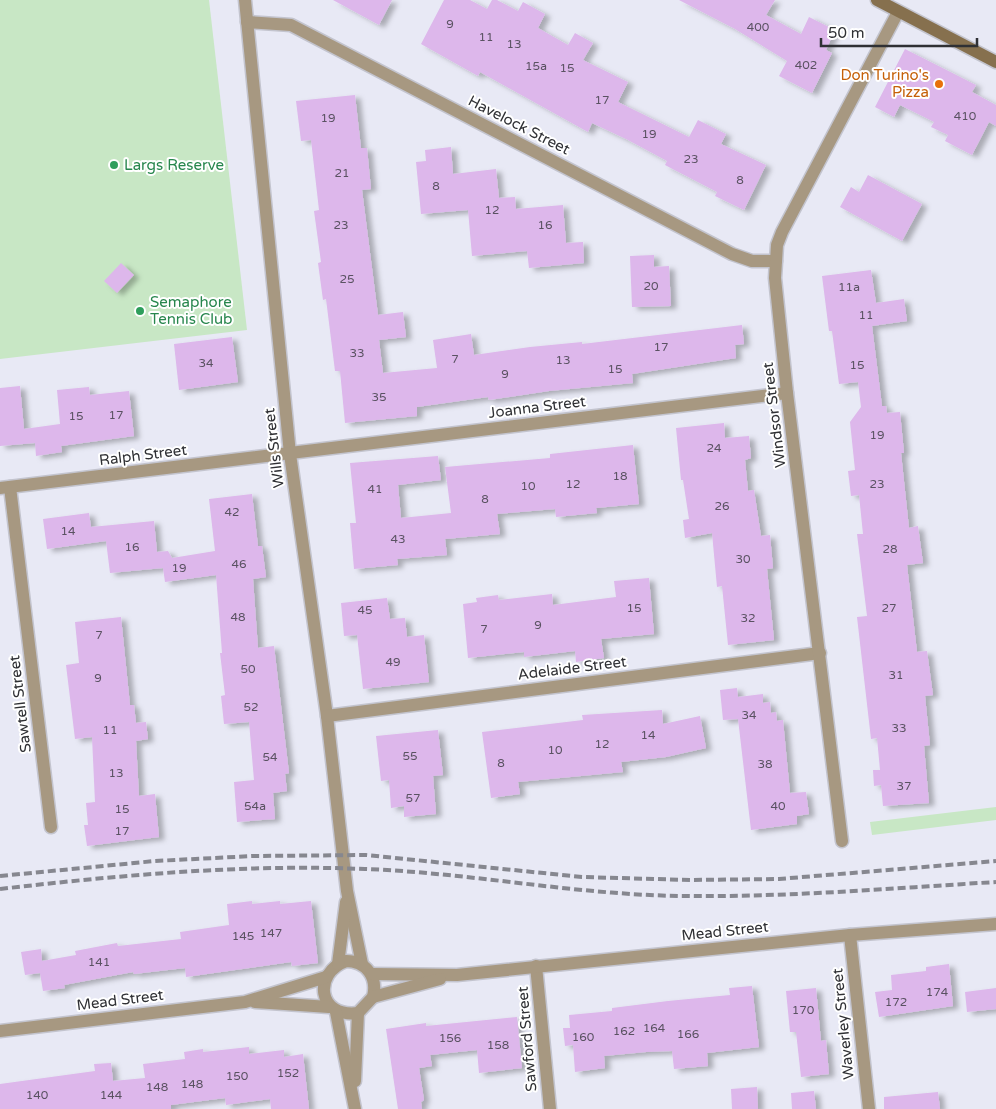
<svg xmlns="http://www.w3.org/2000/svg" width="996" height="1109" font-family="'Varela Round',sans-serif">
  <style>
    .green { fill: #c8e7c5 }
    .building { fill: #ddb7eb; filter: url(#shadow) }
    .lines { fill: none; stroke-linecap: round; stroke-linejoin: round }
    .minor-casing { stroke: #c3c4ce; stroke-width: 15 }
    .secondary-casing { stroke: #c3c4ce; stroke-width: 15 }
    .minor { stroke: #a79881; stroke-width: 12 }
    .secondary { stroke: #86704e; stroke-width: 12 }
    .rail { stroke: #86878f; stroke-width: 4; stroke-dasharray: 8 4; stroke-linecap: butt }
    .food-dot { fill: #e8710a; stroke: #fff; stroke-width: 2 }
    .leisure-dot { fill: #2e9e5b; stroke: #fff; stroke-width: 2 }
    .labels { text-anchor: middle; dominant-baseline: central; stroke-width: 4; stroke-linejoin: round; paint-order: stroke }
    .number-label { font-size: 12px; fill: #5a5262 }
    .food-label { font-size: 15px; fill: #c56008; stroke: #fff; text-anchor: end }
    .street-label { font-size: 15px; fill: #2f3034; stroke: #fff }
    .leisure-label { font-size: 15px; fill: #27864d; stroke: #fff; text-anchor: start }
  </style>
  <defs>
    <filter id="shadow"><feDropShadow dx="5.5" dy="3" stdDeviation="2.5" flood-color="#0004"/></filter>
  </defs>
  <rect width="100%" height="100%" fill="#e8e9f5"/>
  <g class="green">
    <path d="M0 0H209L247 330 0 359Z"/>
    <path d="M996 807V820L872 835 870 822Z"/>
  </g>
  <g class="building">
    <path d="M333 0H392L379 25Z"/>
    <path d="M444 0H470L487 9 492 0H497L518 11 523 2 545 14 538 28 568 45 575 33 593 43 583 60 628 82 618 102 689 137 698 120 726 134 721 144 766 165 744 210 715 196 717 192 665 165 667 161 628 140 592 123 588 132 480 72 478 76 421 44Z"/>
    <path d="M679 0H775L766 15 801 34 809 17 835 30 826 50 832 53 812 93 779 76 787 61 735 29Z"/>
    <path d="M905 49 976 85 972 92 996 105V126L989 122 972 155 945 141 948 135 931 127 934 122 900 105 894 117 875 107Z"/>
    <path d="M355 95 361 148H367L371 189 362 190 378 315 403 312 406 337 379 340 383 373 437 368 433 340 471 334 474 355 530 347 582 342V344L742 325 744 344 735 345 736 358 632 374 633 383 549 391 489 400 488 397 417 407V416L345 423 340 371H335L326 299 323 300 318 263 321 262 314 211 319 210 311 140 301 141 296 101Z"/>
    <path d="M451 147 453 174 496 169 499 198 515 197 516 209 563 205 566 243 583 242 584 263 529 268 527 251 472 256 468 210 421 214 416 162 426 161 425 150Z"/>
    <path d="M868 175 922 204 902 241 840 207 851 187 859 192Z"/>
    <path d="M654 255V267L669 266 671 306 632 307 630 256Z"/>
    <path d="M121 263 134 275 117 293 104 281Z"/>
    <path d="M871 270 876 303 904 299 907 321 872 326 882 406H886L887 413 900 412 904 453H901L909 528 918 526 923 563 907 565 917 652 927 651 933 695 925 696 930 745 924 746 929 803 883 806 881 785 874 786 873 770H880L877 738 871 739 857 617 867 616 857 534H863L859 495 851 496 848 471 855 470 850 422 861 407 858 382 839 384 832 331H829L822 276Z"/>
    <path d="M232 337 238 382 179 390 174 344Z"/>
    <path d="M20 386 24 429 60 424 57 390 89 387 90 395 129 391 134 436 61 446 62 452 36 456 35 443 0 446V388Z"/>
    <path d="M724 423 725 438 749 436 751 458 745 460 748 491 754 490 761 536 770 535 773 568 767 569 774 640 728 645 722 586 717 587 712 533 685 538 683 520 689 519 683 480H681L676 428Z"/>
    <path d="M633 445 639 504 596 508 597 513 556 517 555 509 497 514 500 534 445 539 447 555 397 559 398 565 354 569 350 523H356L350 463 438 456 441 480 398 485 401 518 451 513 445 467 550 458V454Z"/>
    <path d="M252 494 258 546H262L266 577 253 579 258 648 274 646 289 773 285 774 287 791 273 793 275 819 237 822 234 782 254 780 249 722 224 724 221 696 225 695 220 653H222L216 575 165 582 163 568 110 573 106 541 47 549 43 519 89 513 91 527 154 521 157 552 168 551 172 558 215 551 209 499Z"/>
    <path d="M649 578 654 634 601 639 604 658 576 662 575 651 524 657V652L468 658 463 604 477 602 476 598 498 595 499 600 552 594 553 605 616 597 614 581Z"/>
    <path d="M387 598 390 619 405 618 407 637 424 635 429 682 363 689 357 635 344 636 341 603Z"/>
    <path d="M121 617 130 705H134L136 723 146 722 148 739 136 741 139 796 155 794 159 837 87 846 84 825H88L86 803 95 802 92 737 75 739 66 665 79 663 75 622Z"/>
    <path d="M737 688 738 697 763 694V703L770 702 771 713 776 712 777 721 783 720 790 793 806 792 809 814 797 816V824L751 830 738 719 723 720 720 690Z"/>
    <path d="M662 710 663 724 700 716 706 748 666 757 621 762 623 772 518 782 520 794 491 798 482 732 583 720 582 715Z"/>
    <path d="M438 730 443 775 433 776 436 814 404 817V806L391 808 389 780 381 781 376 736Z"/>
    <path d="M252 901V904L280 901V904L311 901 318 963 292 966 291 962 186 977 185 968 134 974 133 972 64 985 65 988 43 991 40 973 25 975 21 952 41 949 42 961 76 955 75 951 117 943 118 946 181 939 180 932 229 925 227 904Z"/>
    <path d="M949 964 953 1006 879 1017 875 992 892 990 891 975 926 971V967Z"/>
    <path d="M752 986 759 1047 707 1053 708 1066 674 1069 672 1051 646 1052 604 1056 605 1068 575 1072 573 1045 565 1046 563 1028H570L569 1015 612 1011V1008L668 1001 730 995 729 988Z"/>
    <path d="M816 988 821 1041 826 1040 829 1074 801 1077 796 1032H790L786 991Z"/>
    <path d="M996 988V1009L967 1012 965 992Z"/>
    <path d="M517 1017 522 1068 479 1073 477 1050 430 1055 432 1066 419 1068 424 1100 421 1102 422 1109H398L386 1029 426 1023V1026Z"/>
    <path d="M249 1047V1054L284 1050V1057L303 1054 309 1109H271L270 1099 226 1105 225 1098 171 1105V1109H0V1084L95 1071 94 1064 111 1063 113 1081 145 1078 143 1064 185 1059 184 1052 203 1049V1052Z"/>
    <path d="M757 1087 758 1109H732L731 1089Z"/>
    <path d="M814 1091 816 1109H792L791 1093Z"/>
    <path d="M938 1092 940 1109H884V1097Z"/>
  </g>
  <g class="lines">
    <defs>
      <g id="minor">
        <path d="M245 0 290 454 327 716 347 891 362 964"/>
        <path d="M247 22 291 25 732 254 752 261H776"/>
        <path d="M10 487 51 827"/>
        <path d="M0 488 787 393"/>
        <path d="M327 716 820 653"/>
        <path d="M842 841 787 393 775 278 777 245 782 232 898 12"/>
        <path d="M850 935 869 1109"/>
        <path d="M346 961C366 961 378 977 373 997L358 1013C317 1018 313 973 346 961Z"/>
        <path d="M338 964 346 902"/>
        <path d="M536 966 550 1109"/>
        <path d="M372 974 457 975 850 935 996 924"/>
        <path d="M373 997 440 979"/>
        <path d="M255 1002 329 1007"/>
        <path d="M336 1012 355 1109"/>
        <path d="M0 1031 245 1002 326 977"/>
        <path d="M355 1081 358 1013"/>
      </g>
      <path id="secondary" d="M877 0 996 62"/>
    </defs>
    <use href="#minor" class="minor-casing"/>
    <use href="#secondary" class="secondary-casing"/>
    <use href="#minor" class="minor"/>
    <use href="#secondary" class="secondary"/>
    <g class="rail">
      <path d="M0 876 155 861 253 856 366 855 582 877 690 880 779 879 996 861"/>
      <path d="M0 889C121 875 243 864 365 869 474 873 581 896 690 896 792 897 894 888 996 882"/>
    </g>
  </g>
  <circle class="food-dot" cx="939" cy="84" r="5"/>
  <g class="leisure-dot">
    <circle cx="114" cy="165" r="5"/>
    <circle cx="140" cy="311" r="5"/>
  </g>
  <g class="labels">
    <g class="number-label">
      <text x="450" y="24">9</text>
      <text x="758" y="27">400</text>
      <text x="486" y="37">11</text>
      <text x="514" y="44">13</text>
      <text x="806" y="65">402</text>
      <text x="536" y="66">15a</text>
      <text x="567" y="68">15</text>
      <text x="602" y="100">17</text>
      <text x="965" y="116">410</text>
      <text x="328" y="118">19</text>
      <text x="649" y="134">19</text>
      <text x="691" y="159">23</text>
      <text x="342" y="173">21</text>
      <text x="740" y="180">8</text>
      <text x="436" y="186">8</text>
      <text x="492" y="210">12</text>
      <text x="341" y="225">23</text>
      <text x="545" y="225">16</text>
      <text x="347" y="279">25</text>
      <text x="651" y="286">20</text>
      <text x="849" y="287">11a</text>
      <text x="866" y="315">11</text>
      <text x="661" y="347">17</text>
      <text x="357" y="353">33</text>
      <text x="455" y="359">7</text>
      <text x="563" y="360">13</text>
      <text x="206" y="363">34</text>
      <text x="857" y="365">15</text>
      <text x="615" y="369">15</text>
      <text x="505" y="374">9</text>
      <text x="379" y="397">35</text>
      <text x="116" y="415">17</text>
      <text x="76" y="416">15</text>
      <text x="877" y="435">19</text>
      <text x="714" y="448">24</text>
      <text x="620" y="476">18</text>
      <text x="573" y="484">12</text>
      <text x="877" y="484">23</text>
      <text x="528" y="486">10</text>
      <text x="375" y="489">41</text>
      <text x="485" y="499">8</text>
      <text x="722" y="506">26</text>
      <text x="232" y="512">42</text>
      <text x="68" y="531">14</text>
      <text x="398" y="539">43</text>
      <text x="132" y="547">16</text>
      <text x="890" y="549">28</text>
      <text x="743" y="559">30</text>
      <text x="239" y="564">46</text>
      <text x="179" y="568">19</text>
      <text x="634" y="608">15</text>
      <text x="889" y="608">27</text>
      <text x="365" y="610">45</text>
      <text x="238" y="617">48</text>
      <text x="748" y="618">32</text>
      <text x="538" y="625">9</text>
      <text x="484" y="629">7</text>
      <text x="99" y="635">7</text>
      <text x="393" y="662">49</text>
      <text x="248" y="669">50</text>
      <text x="896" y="675">31</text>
      <text x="98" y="678">9</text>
      <text x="251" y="707">52</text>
      <text x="749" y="715">34</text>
      <text x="899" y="728">33</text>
      <text x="110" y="730">11</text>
      <text x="648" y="735">14</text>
      <text x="602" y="744">12</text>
      <text x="555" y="750">10</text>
      <text x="410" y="756">55</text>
      <text x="270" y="757">54</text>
      <text x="501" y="763">8</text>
      <text x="765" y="764">38</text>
      <text x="116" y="773">13</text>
      <text x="904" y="786">37</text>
      <text x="413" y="798">57</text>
      <text x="255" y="806">54a</text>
      <text x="778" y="806">40</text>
      <text x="122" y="809">15</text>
      <text x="122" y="831">17</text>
      <text x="271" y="933">147</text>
      <text x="243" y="936">145</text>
      <text x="99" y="962">141</text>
      <text x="937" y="992">174</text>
      <text x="896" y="1002">172</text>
      <text x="803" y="1010">170</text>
      <text x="654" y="1028">164</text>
      <text x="624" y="1031">162</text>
      <text x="688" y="1034">166</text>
      <text x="583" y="1037">160</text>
      <text x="450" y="1038">156</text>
      <text x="498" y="1045">158</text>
      <text x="288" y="1073">152</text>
      <text x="237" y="1076">150</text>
      <text x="192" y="1084">148</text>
      <text x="157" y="1087">148</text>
      <text x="37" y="1095">140</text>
      <text x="111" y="1095">144</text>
    </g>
    <g class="food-label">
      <text x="929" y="75">Don Turino's<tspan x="929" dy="17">Pizza</tspan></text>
    </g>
    <g class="street-label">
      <text transform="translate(519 125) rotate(27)">Havelock Street</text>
      <text transform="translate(537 407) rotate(-7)">Joanna Street</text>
      <text transform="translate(774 415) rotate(-97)">Windsor Street</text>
      <text transform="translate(274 448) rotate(-97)">Wills Street</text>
      <text transform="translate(143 455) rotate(-7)">Ralph Street</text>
      <text transform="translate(572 668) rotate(-7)">Adelaide Street</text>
      <text transform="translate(20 704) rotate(-97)">Sawtell Street</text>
      <text transform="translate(725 931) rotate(-6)">Mead Street</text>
      <text transform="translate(120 1000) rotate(-7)">Mead Street</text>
      <text transform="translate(843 1024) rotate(-96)">Waverley Street</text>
      <text transform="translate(527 1039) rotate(-95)">Sawford Street</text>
    </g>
    <g class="leisure-label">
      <text x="124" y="165">Largs Reserve</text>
      <text x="150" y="302">Semaphore<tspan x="150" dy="17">Tennis Club</tspan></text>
    </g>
  </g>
  <path d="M821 38v8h156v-8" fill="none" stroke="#2f3034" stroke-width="2.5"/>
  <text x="828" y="38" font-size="15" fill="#2f3034" stroke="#ffffff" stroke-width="4" paint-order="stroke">50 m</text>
</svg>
